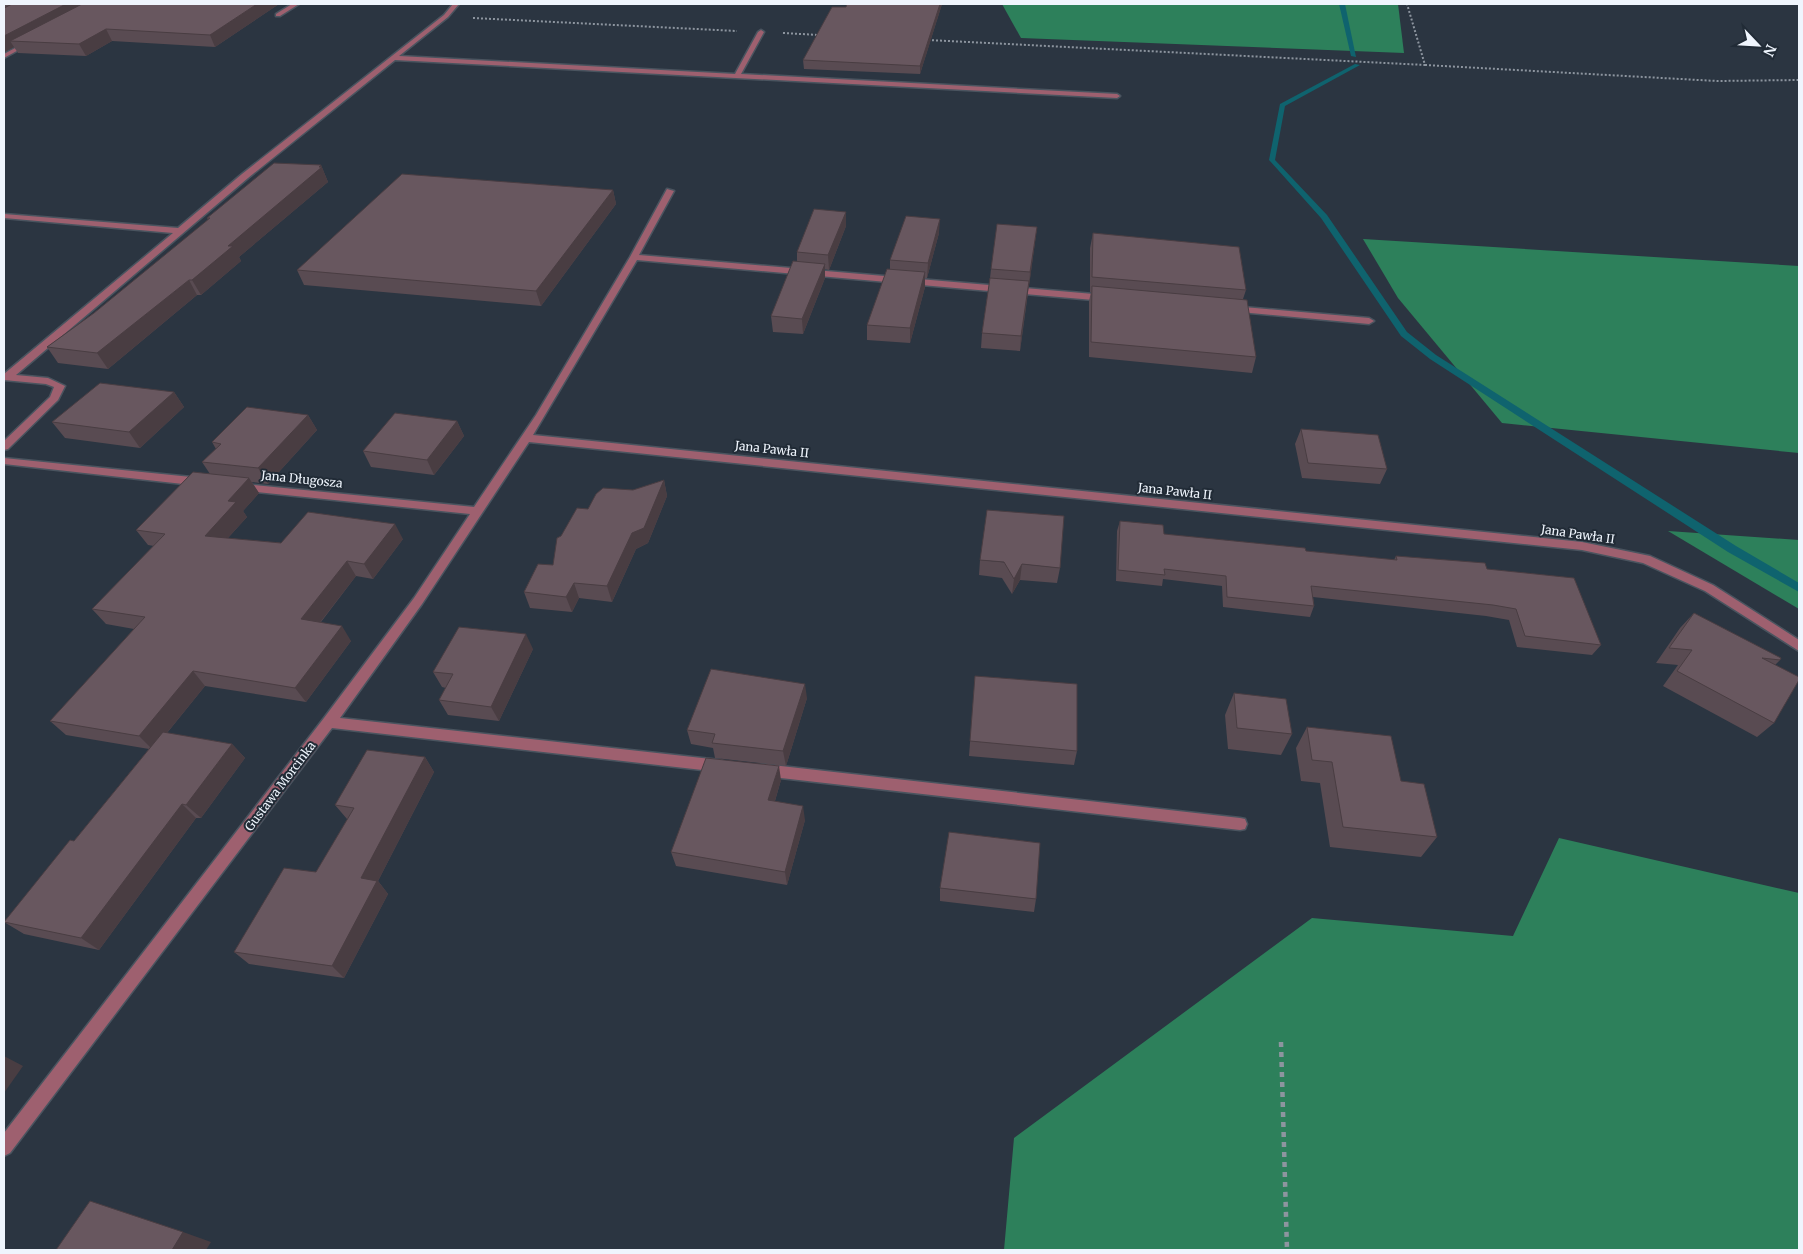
<svg xmlns="http://www.w3.org/2000/svg" width="1803" height="1254" font-family="Merriweather,serif">
  <style>
    .forest { fill: #2d805b }
    .lines { fill: none; stroke-linecap: round; stroke-linejoin: round }
    .stream { fill: #0f636e; fill-rule: evenodd }
    .minor-casing { stroke: #4a545f; stroke-width: 3 }
    .path-far1 { stroke: #8d959f; stroke-width: 2; stroke-dasharray: 2 2; stroke-linecap: butt }
    .path { stroke: #8d959f; stroke-width: 4.5; stroke-dasharray: 5 5; stroke-linecap: butt }
    .minor { fill: #9e606f; fill-rule: evenodd }
    .wall { fill: #594b52 }
    .shaded-wall { fill: #493d42 }
    .building { fill: #68575f; stroke: #493d42 }
    .labels { text-anchor: middle; dominant-baseline: central; stroke-width: 4; stroke-linejoin: round; paint-order: stroke }
    .street-label { font-size: 12px; fill: #eff5fd; stroke: #212b36 }
  </style>
  <rect width="100%" height="100%" fill="#2b3541"/>
  <g class="forest">
    <path d="M1002 4H1398L1404 53 1021 38Z"/>
    <path d="M1363 239 1799 266V453L1502 423 1398 298Z"/>
    <path d="M1668 531 1799 540V609Z"/>
    <path d="M1559 838 1799 893V1250H1004L1014 1138 1312 918 1513 936Z"/>
  </g>
  <g class="lines">
    <g class="stream">
      <path d="M1339 4H1345L1356 57 1351 56Z"/>
      <path d="M1355 64 1360 65 1285 106 1275 160 1327 215 1407 332 1436 355 1736 546 1799 583V592L1728 552 1430 359 1401 336 1321 218 1269 160 1280 104Z"/>
    </g>
    <defs>
      <g id="minor">
        <path d="M292 4H299L280 16H276V14Z"/>
        <path d="M453 4H459L448 17 399 56 735 74 758 32 761 30 764 32 741 74 1117 94 1120 96 1117 98 395 60 248 178 16 375 48 378 65 386 58 400 8 449 4 450V441L50 397 54 387 46 384 4 380V374L173 233 4 218V214L178 228 242 174 444 15Z"/>
        <path d="M28 41 33 42 4 58V54Z"/>
        <path d="M667 189 674 191 639 255 1105 295 1109 298 1105 301 637 260 533 435 1582 542 1650 556 1713 585 1799 640V651L1705 591 1643 563 1582 550 529 442 422 604 340 718 720 760 725 762 727 766 725 770 720 772 332 728 10 1153 4 1156V1133L324 718 414 598 470 514 238 490 234 489 233 486 234 483 474 507 536 415 630 257Z"/>
        <path d="M1232 306 1369 318 1374 321 1369 324 1229 311 1227 309Z"/>
        <path d="M4 458 201 478 206 482 201 486 4 464Z"/>
        <path d="M763 764 1240 818 1245 819 1247 824 1245 829 1240 830 763 776 758 774 756 770 758 766Z"/>
      </g>
    </defs>
    <use href="#minor" class="minor-casing"/>
    <g class="path-far1">
      <path d="M473 18 737 31"/>
      <path d="M783 33 819 35"/>
      <path d="M928 40 1425 65 1407 4"/>
      <path d="M1425 65 1717 81 1799 80"/>
    </g>
    <path class="path" d="M1281 1042 1287 1250"/>
    <use href="#minor" class="minor"/>
  </g>
  <g class="wall">
    <path d="M4 4H279L215 47 112 41 86 56 18 53 14 47 4 52Z"/>
    <path d="M942 4 920 74 804 69 803 60 846 7Z"/>
    <path d="M321 165 328 182 239 257 241 261 201 295H197L108 369 58 363 47 347 94 313 208 220 207 218Z"/>
    <path d="M613 190 616 204 541 306 304 285 297 270Z"/>
    <path d="M846 212V226L829 270 825 269V278L803 334 773 332 771 316 797 261V252Z"/>
    <path d="M1037 227 1020 351 981 348 982 333 990 278 991 269Z"/>
    <path d="M939 233 927 278H925V287L910 343 867 340V325L890 269V260Z"/>
    <path d="M1093 233 1246 290 1243 299 1256 357 1252 373 1089 357V301L1091 292H1090V248Z"/>
    <path d="M174 392 184 407 140 448 65 438 52 422Z"/>
    <path d="M308 415 317 430 268 484 252 482 259 493 243 511 247 517 228 538 281 543 403 539 373 579 356 576 321 622 351 641 306 702 205 686 167 733 232 744 245 758 201 818H196L99 950 24 934 4 922 74 841 149 749 66 735 50 721 134 629 106 624 92 609 154 546 148 545 136 530 210 474 202 462 216 449 212 442Z"/>
    <path d="M457 421 464 436 434 475 371 467 363 451Z"/>
    <path d="M1301 429 1387 469 1380 484 1302 478 1295 444Z"/>
    <path d="M664 480 667 496 648 543 636 549 612 602 579 598 572 612 530 608 524 592 553 565 561 536 588 509 633 490Z"/>
    <path d="M1120 521 1164 534 1306 551 1394 560 1396 556 1487 569 1601 645 1592 655 1517 647 1509 620 1486 616 1313 597 1314 606 1310 617 1223 607 1222 586 1163 579 1162 586 1116 581 1117 531Z"/>
    <path d="M980 560 1060 568 1057 583 1020 580 1012 594 1002 578 979 575Z"/>
    <path d="M1694 613 1780 660 1775 665 1774 723 1757 737 1663 686 1678 665 1656 663 1680 628Z"/>
    <path d="M533 649 499 721 448 715 439 700 446 688 442 687 433 672Z"/>
    <path d="M975 676 1077 751 1074 765 969 756Z"/>
    <path d="M1234 693 1292 734 1281 755 1228 749 1225 715Z"/>
    <path d="M807 698 786 766 715 758 713 748 691 744 687 730Z"/>
    <path d="M1307 727 1401 781 1437 837 1421 857 1330 847 1320 783 1301 781 1296 748Z"/>
    <path d="M425 757 434 772 378 881 388 894 344 978 249 964 234 952 316 872 348 819H347L335 805Z"/>
    <path d="M781 780 775 801 805 820 787 885 676 866 671 852Z"/>
    <path d="M940 888 1036 899 1034 912 940 901Z"/>
  </g>
  <g class="shaded-wall">
    <path d="M66 4H94L10 41 14 47 4 52V36Z"/>
    <path d="M257 4H279L215 47 210 35Z"/>
    <path d="M940 4H942L920 74V66Z"/>
    <path d="M106 29 112 41 86 56 79 44Z"/>
    <path d="M321 165 328 182 239 257 241 261 201 295 192 280 228 246Z"/>
    <path d="M613 190 616 204 541 306 536 291Z"/>
    <path d="M846 212V226L829 270 828 255Z"/>
    <path d="M940 219 939 233 927 278 928 263Z"/>
    <path d="M1037 227 1029 287 1030 272Z"/>
    <path d="M825 264V278L803 334 802 319Z"/>
    <path d="M925 272V287L910 343V328Z"/>
    <path d="M189 280 197 295 108 369 97 353Z"/>
    <path d="M1029 281 1027 296 1020 351 1021 336Z"/>
    <path d="M174 392 184 407 140 448 129 432Z"/>
    <path d="M308 415 317 430 268 484 258 468Z"/>
    <path d="M457 421 464 436 434 475 427 460Z"/>
    <path d="M249 478 259 493 243 511 247 517 216 551 205 536 228 501Z"/>
    <path d="M664 480 667 496 648 543 636 549 612 602 607 586 632 533Z"/>
    <path d="M395 524 403 539 373 579 364 564Z"/>
    <path d="M347 561 356 576 311 634 301 619Z"/>
    <path d="M1022 564 1020 580 1012 594 1014 579Z"/>
    <path d="M574 583 579 598 572 612 566 597Z"/>
    <path d="M342 626 351 641 306 702 295 688Z"/>
    <path d="M526 634 533 649 499 721 491 707Z"/>
    <path d="M193 671 205 686 153 750 139 736Z"/>
    <path d="M805 684 807 698 786 766 783 751Z"/>
    <path d="M232 744 245 758 201 818 186 805Z"/>
    <path d="M425 757 434 772 378 881 388 894 344 978 332 966 361 878Z"/>
    <path d="M779 766 781 780 771 814 768 800Z"/>
    <path d="M182 804 196 818 99 950 81 938Z"/>
    <path d="M803 806 805 820 787 885 785 872Z"/>
    <path d="M4 1056 23 1066 4 1093Z"/>
    <path d="M183 1232 211 1242 206 1250H172Z"/>
  </g>
  <g class="building">
    <path d="M12 4H66L4 36V8Z"/>
    <path d="M82 4H257L210 35 106 29 79 44 10 41Z"/>
    <path d="M847 4H940L920 66 803 60 832 7H846Z"/>
    <path d="M274 163 321 165 319 167H322L228 246H233L192 280H189L97 353 47 347 94 313 210 218H207Z"/>
    <path d="M402 174 613 190 536 291 297 270Z"/>
    <path d="M814 209 846 212 828 255 797 252Z"/>
    <path d="M906 216 940 219 928 263 890 260Z"/>
    <path d="M997 224 1037 227 1030 272 991 269Z"/>
    <path d="M1093 233 1239 247 1246 290 1092 277Z"/>
    <path d="M793 261 825 264 802 319 771 316Z"/>
    <path d="M887 269 925 272 910 328 867 325Z"/>
    <path d="M990 278 1029 281 1021 336 982 333Z"/>
    <path d="M1092 286 1247 300 1256 357 1091 342Z"/>
    <path d="M100 383 174 392 129 432 52 422Z"/>
    <path d="M247 407 308 415 258 468 202 462 221 444 212 442Z"/>
    <path d="M395 413 457 421 427 460 363 451Z"/>
    <path d="M1301 429 1378 435 1387 469 1308 463Z"/>
    <path d="M193 472 249 478 228 501 236 502 205 536 281 543 308 512 395 524 364 564 347 561 301 619 342 626 295 688 193 671 139 736 50 721 145 617 92 609 165 534 136 530Z"/>
    <path d="M664 480 644 528 632 533 607 586 574 583 566 597 524 592 538 564 553 565 557 538 561 536 577 508 588 509 596 494 603 488 633 490Z"/>
    <path d="M987 510 1064 516 1060 568 1022 564 1014 579 1004 562 980 560Z"/>
    <path d="M1120 521 1163 525 1164 534 1305 548 1306 551 1397 560 1396 556 1485 563 1487 569 1574 578 1601 645 1525 636 1516 609 1493 605 1311 586 1314 606 1227 597 1226 576 1164 569 1165 575 1118 570Z"/>
    <path d="M1694 613 1781 658 1780 660 1762 658 1799 677V680L1774 723 1677 671 1692 650 1669 648Z"/>
    <path d="M459 627 526 634 491 707 439 700 453 674 433 672Z"/>
    <path d="M711 669 805 684 783 751 712 743 715 734 687 730Z"/>
    <path d="M975 676 1077 684V751L970 741Z"/>
    <path d="M1234 693 1286 699 1292 734 1237 728Z"/>
    <path d="M1307 727 1391 736 1401 781 1424 784 1437 837 1343 827 1332 762 1312 760Z"/>
    <path d="M163 732 232 744 186 805 182 804 81 938 4 922 70 840 74 841Z"/>
    <path d="M367 750 425 757 361 878 377 881 332 966 234 952 284 868 316 872 354 808 335 805Z"/>
    <path d="M706 758 779 766 768 800 803 806 785 872 671 852Z"/>
    <path d="M949 832 1040 843 1036 899 940 888Z"/>
    <path d="M90 1201 183 1232 172 1250H56Z"/>
  </g>
  <g class="labels">
    <g class="street-label">
      <text transform="translate(772 449) rotate(6)">Jana Pawła II</text>
      <text transform="translate(302 479) rotate(6)">Jana Długosza</text>
      <text transform="translate(1175 491) rotate(6)">Jana Pawła II</text>
      <text transform="translate(1578 534) rotate(8)">Jana Pawła II</text>
      <text transform="translate(280 786) rotate(-53)">Gustawa Morcinka</text>
    </g>
  </g>
  <rect width="1803" height="1254" fill="none" stroke="#eff5fd" stroke-width="10"/>
  <g transform="translate(1758 45) rotate(115)" stroke="#212b36" stroke-width="4" paint-order="stroke">
  <path d="M0-4L9 19L0 12L-9 19Z" fill="#eff5fd"/>
  <text y="-8" font-size="14" font-weight="bold" text-anchor="middle" fill="#eff5fd">N</text>
  </g>
</svg>
